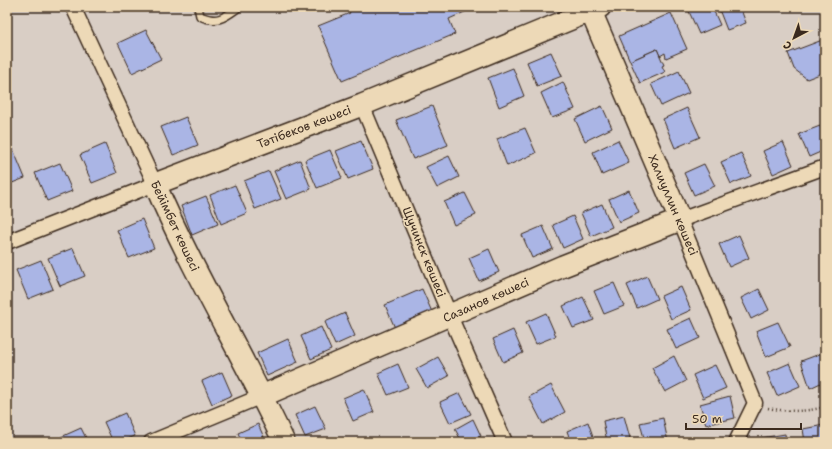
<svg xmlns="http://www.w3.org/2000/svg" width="832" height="449" font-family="'Shantell Sans',sans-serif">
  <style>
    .building { fill: #aab5e5; stroke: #3b2a1e }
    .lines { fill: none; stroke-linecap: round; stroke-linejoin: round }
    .lane-casing { stroke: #3b2a1e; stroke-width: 10 }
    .street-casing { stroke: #3b2a1e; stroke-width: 17 }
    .secondary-casing { stroke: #3b2a1e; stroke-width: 24 }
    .path { stroke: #3b2a1e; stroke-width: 2.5; stroke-dasharray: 1 3; stroke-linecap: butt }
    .lane { stroke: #edd9b7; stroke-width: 7 }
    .street { stroke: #edd9b7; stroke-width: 14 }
    .secondary { stroke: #edd9b7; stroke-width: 21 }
    .labels { text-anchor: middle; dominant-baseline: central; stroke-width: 3; stroke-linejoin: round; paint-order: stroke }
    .street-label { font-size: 12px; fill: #3b2a1e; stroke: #edd9b7 }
  </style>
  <rect width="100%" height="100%" fill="#d9cec5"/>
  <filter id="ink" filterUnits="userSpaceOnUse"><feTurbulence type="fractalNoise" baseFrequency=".025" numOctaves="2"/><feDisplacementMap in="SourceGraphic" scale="8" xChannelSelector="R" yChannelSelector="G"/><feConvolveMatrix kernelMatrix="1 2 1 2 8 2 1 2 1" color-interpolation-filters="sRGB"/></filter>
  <g filter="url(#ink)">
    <g class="building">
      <path d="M347 7H468L469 10 449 19 455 34 342 81 318 26 350 13Z"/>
      <path d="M497 7H507L499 11Z"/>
      <path d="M687 7H712L720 25 699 34Z"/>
      <path d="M718 7H740L746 23 727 30Z"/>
      <path d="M671 13 687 49 666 58 665 53 660 56 657 49 630 61 619 36Z"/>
      <path d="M146 30 161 59 132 73 118 43Z"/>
      <path d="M825 39V72L807 79 794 69 788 53Z"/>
      <path d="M657 49 664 65 662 66 665 72 640 83 630 61Z"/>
      <path d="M551 52 562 76 537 86 527 62Z"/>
      <path d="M513 68 524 96 499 107 488 78Z"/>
      <path d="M679 71 689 93 661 106 651 84Z"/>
      <path d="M563 82 575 109 552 118 541 93Z"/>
      <path d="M432 106 448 145 413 159 396 120Z"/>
      <path d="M602 106 612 128 585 141 575 119Z"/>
      <path d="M687 108 700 137 675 148 663 119Z"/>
      <path d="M186 117 198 145 173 155 161 127Z"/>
      <path d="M820 126 825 138V150L809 157 799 134Z"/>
      <path d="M525 128 536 153 507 166 497 139Z"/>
      <path d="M618 140 629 163 602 175 593 152Z"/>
      <path d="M361 141 373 169 348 179 336 151Z"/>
      <path d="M783 142 793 165 773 174 763 151Z"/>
      <path d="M105 144 117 173 92 183 80 155Z"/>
      <path d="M13 149 25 178 7 185V152Z"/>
      <path d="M330 150 342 178 317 188 305 160Z"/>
      <path d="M741 153 751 176 731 184 721 162Z"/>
      <path d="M449 156 459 177 437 188 426 167Z"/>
      <path d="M300 160 311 189 286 199 274 171Z"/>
      <path d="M60 163 72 191 47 201 35 173Z"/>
      <path d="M704 164 715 186 694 195 684 173Z"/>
      <path d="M269 171 281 199 255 209 244 181Z"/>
      <path d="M235 185 247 213 221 224 210 195Z"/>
      <path d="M629 190 639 213 619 222 609 199Z"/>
      <path d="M465 193 476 215 454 225 444 202Z"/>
      <path d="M206 196 218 224 192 235 181 206Z"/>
      <path d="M602 204 612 227 591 236 581 213Z"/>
      <path d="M573 216 583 239 563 248 553 225Z"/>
      <path d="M142 219 154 248 129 258 117 230Z"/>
      <path d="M543 226 553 249 532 258 522 235Z"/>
      <path d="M739 235 749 258 729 267 719 244Z"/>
      <path d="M73 248 85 276 60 286 48 258Z"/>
      <path d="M489 249 499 272 479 281 469 258Z"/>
      <path d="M41 260 53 289 28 299 16 270Z"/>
      <path d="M647 276 657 299 637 308 627 285Z"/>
      <path d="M614 283 624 306 604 314 594 291Z"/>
      <path d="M681 287 691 310 671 319 661 296Z"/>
      <path d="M422 289 432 312 395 328 385 305Z"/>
      <path d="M759 289 769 310 751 319 741 298Z"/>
      <path d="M583 297 594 320 573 328 563 306Z"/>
      <path d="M345 313 355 336 335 345 325 322Z"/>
      <path d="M546 313 556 336 536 344 526 322Z"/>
      <path d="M691 318 700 338 676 349 667 329Z"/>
      <path d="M778 322 790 347 766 357 756 331Z"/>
      <path d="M321 327 331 350 311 359 301 336Z"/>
      <path d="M513 330 523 353 503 362 493 339Z"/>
      <path d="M288 339 298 362 267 376 257 353Z"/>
      <path d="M825 352V381L810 388 801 361Z"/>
      <path d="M674 356 686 381 665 392 652 368Z"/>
      <path d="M438 357 449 376 427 388 416 369Z"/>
      <path d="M790 363 800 386 777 396 767 373Z"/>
      <path d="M398 364 408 387 388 395 378 373Z"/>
      <path d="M715 365 726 388 703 398 693 375Z"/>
      <path d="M222 372 232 395 212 404 202 381Z"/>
      <path d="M551 385 565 412 543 424 529 397Z"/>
      <path d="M364 389 374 412 353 421 343 398Z"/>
      <path d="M460 393 471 414 450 423 440 402Z"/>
      <path d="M730 396 735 418 706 425 700 404Z"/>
      <path d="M315 406 326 429 305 437 295 415Z"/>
      <path d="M125 413 135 436 120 442H113L104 422Z"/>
      <path d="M624 416 631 442H607L603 421Z"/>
      <path d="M663 418 668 442H645L640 423Z"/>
      <path d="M473 419 481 436 469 442H462L455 429Z"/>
      <path d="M588 422 595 442H571L567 431Z"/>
      <path d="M258 424 266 442H242L238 433Z"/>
      <path d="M824 425 825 442H805L803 429Z"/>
      <path d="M81 428 88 442H63L61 437Z"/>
      <path d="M785 434 786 442H761V438Z"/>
      <path d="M711 439V442H690Z"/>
    </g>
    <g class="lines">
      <defs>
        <path id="lane" d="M198 7 200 16C218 24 225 17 239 7"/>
        <g id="street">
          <path d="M362 105 450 316 505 442"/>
          <path d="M7 242 155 184 73 7"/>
          <path d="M151 442 262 396"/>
          <path d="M736 442 755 403 680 220 825 167"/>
        </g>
        <g id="secondary">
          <path d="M262 396 563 266 680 220 589 7"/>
          <path d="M284 442C243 355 193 273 155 184L362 105 600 7"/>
        </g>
      </defs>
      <use href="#lane" class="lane-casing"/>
      <use href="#street" class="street-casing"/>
      <use href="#secondary" class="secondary-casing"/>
      <path class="path" d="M768 408C788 412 805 412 825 407"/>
      <use href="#lane" class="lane"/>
      <use href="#street" class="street"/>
      <use href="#secondary" class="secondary"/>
    </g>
  </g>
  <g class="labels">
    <g class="street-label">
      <text transform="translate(304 127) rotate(-21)">Тәтібеков көшесі</text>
      <text transform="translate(673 205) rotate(67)">Халиуллин көшесі</text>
      <text transform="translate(175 226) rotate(65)">Бейімбет көшесі</text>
      <text transform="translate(424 252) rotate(68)">Щучинск көшесі</text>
      <text transform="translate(486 300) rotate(-24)">Сазанов көшесі</text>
    </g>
  </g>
  <rect width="832" height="449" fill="none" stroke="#edd9b7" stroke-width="24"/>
  <rect x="12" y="12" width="808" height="425" fill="none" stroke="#3b2a1e" stroke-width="1.5" filter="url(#ink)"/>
  <g transform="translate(794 38) rotate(221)" stroke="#edd9b7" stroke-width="3" paint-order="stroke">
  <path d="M0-3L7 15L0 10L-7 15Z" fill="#3b2a1e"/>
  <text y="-6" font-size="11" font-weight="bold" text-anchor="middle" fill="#3b2a1e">С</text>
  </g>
  <path d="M686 423v6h115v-6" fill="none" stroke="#3b2a1e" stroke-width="2"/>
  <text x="692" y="423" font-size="12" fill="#3b2a1e" stroke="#edd9b7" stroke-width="3" paint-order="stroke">50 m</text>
</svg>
